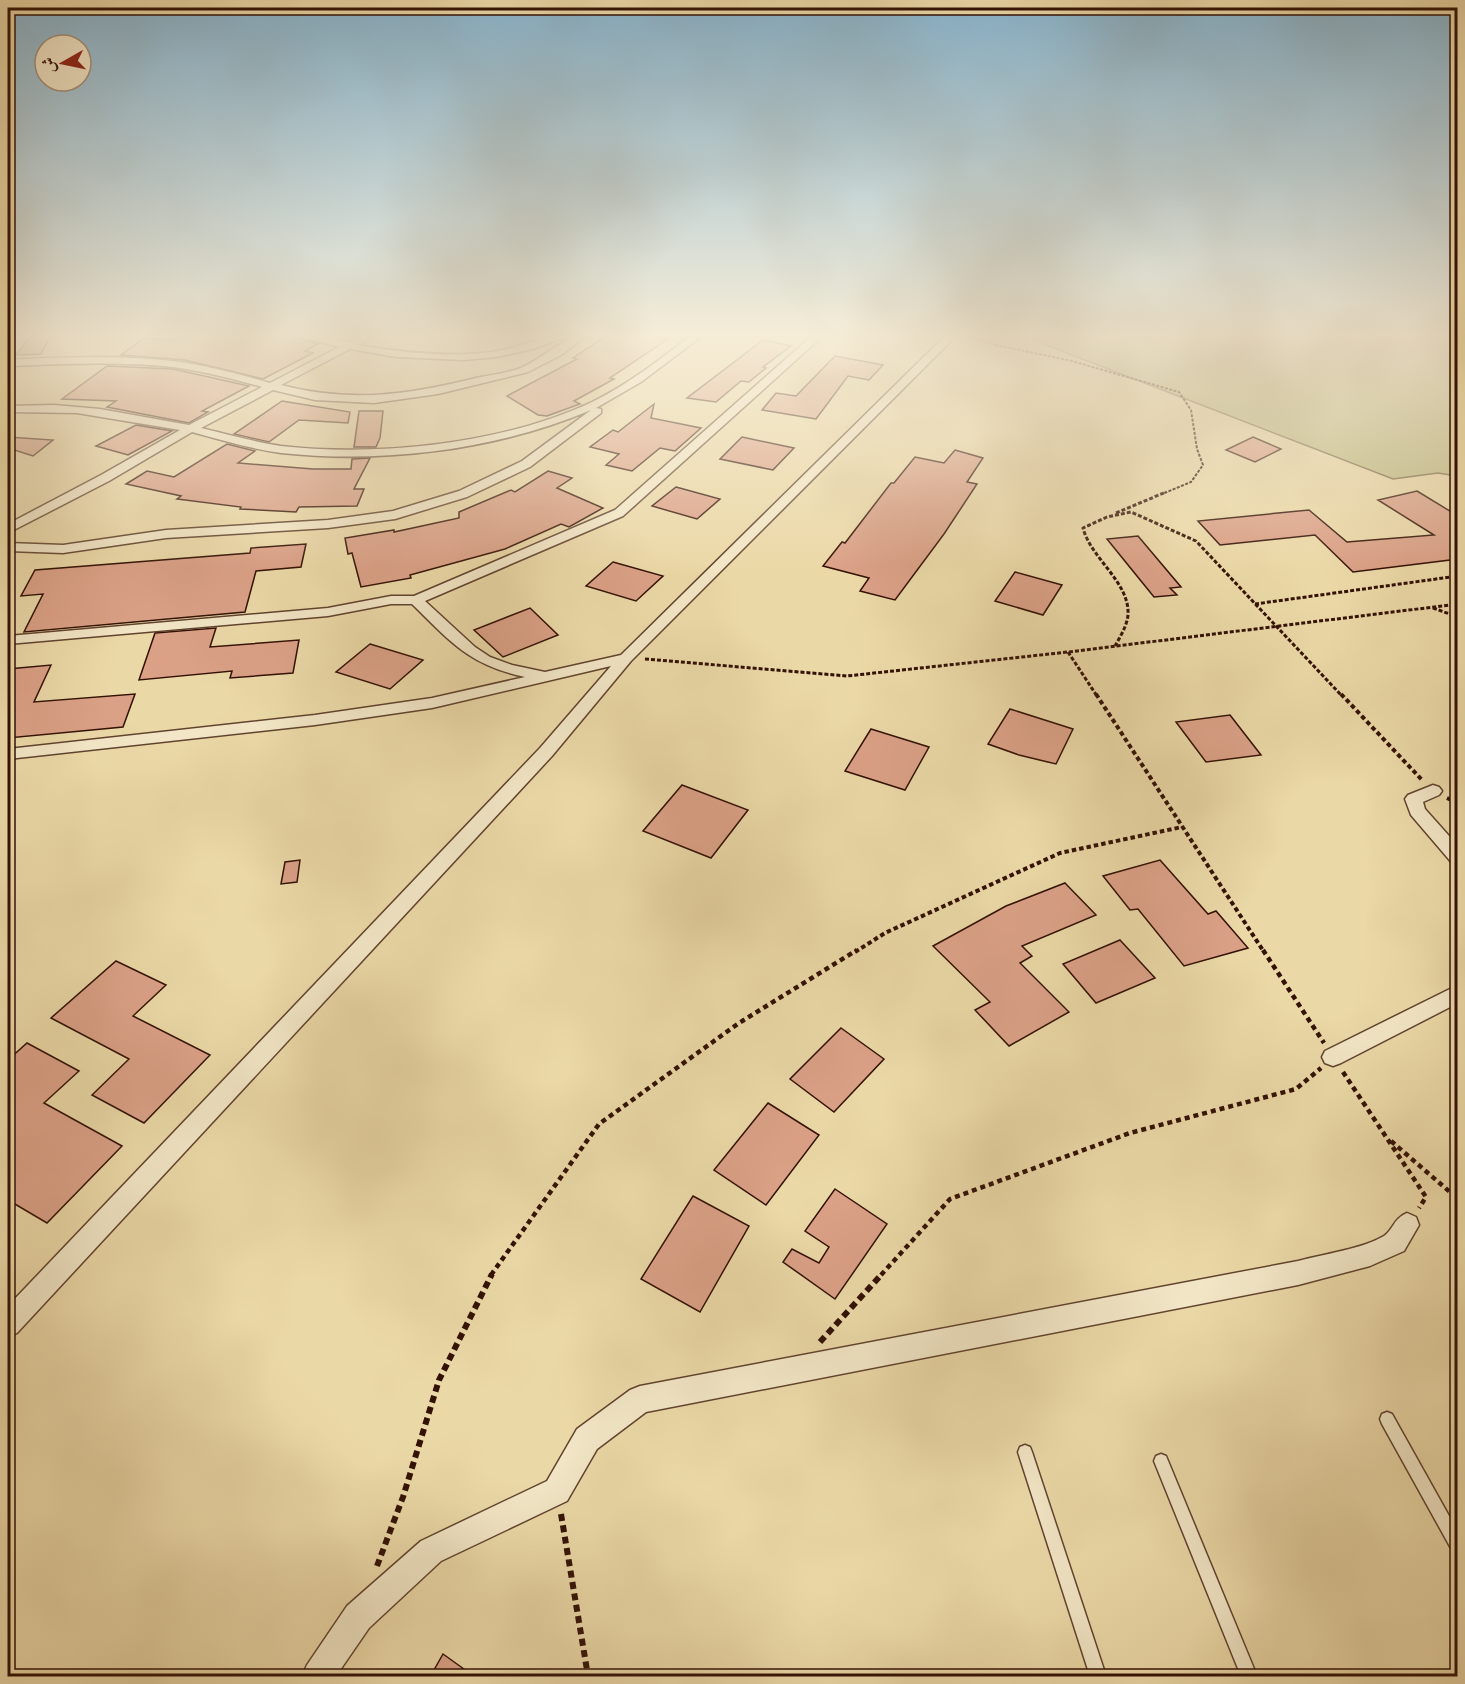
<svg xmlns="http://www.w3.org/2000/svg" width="1465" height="1684" font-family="'Libre Caslon Text',Amiri,serif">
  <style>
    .green { fill: #c0bc82; stroke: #7a6644; stroke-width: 1.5 }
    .building { fill: #dba187; stroke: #331105; stroke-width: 1.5 }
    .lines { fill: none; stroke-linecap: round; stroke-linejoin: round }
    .service-casing { stroke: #61432e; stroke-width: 3 }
    .minor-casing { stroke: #61432e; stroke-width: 3 }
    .path-far4 { stroke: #331105; stroke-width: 2; stroke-dasharray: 3 1.5; stroke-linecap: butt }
    .path-far3 { stroke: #331105; stroke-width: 3; stroke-dasharray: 4 2; stroke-linecap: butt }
    .path-far2 { stroke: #331105; stroke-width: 4; stroke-dasharray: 4.5 3; stroke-linecap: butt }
    .path-far1 { stroke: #331105; stroke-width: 4.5; stroke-dasharray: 5 4; stroke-linecap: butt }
    .path { stroke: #331105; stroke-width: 6; stroke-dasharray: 7 4.5; stroke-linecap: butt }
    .service { fill: #f2e6c6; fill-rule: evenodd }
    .minor { fill: #f2e6c6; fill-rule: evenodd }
  </style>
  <rect width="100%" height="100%" fill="#ebd8a7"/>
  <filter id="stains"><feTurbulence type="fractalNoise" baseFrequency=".00333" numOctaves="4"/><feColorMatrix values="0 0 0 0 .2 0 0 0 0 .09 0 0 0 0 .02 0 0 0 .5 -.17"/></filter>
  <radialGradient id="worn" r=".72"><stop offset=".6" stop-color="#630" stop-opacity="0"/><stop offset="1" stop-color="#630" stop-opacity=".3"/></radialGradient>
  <path class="green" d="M1015 333H1457V476L1438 473 1393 479Z"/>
  <g class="building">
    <path d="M33 333H52L41 354 16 355Z"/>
    <path d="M184 333H282L318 344 305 351 313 353 263 379 185 360 121 355 144 338 174 340Z"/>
    <path d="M610 333H637L668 339 610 378 614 379 574 401 580 404 547 416 538 415 507 396 577 359 573 358Z"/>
    <path d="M763 340 791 346 763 367 766 368 749 382 741 381 716 402 687 398Z"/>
    <path d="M835 356 883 365 869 380 848 376 816 419 762 410 776 393 796 396Z"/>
    <path d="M107 366 173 369 249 386 202 411 208 412 189 423 107 407 116 401 62 399Z"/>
    <path d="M282 401 350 412 348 423 299 420 269 442 234 434Z"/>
    <path d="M654 404 651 418 701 428 675 451 660 448 632 471 606 465 619 454 590 447 613 430 618 432Z"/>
    <path d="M359 411H383L380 438 376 447H354Z"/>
    <path d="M136 425 172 431 128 455 96 446Z"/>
    <path d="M8 437 53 440 33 456 8 448Z"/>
    <path d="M742 437 794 448 773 470 720 459Z"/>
    <path d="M1253 437 1281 449 1255 462 1226 450Z"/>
    <path d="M227 444 255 451 238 463 313 469H351L352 459 370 458 354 489H364L357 506 299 507 296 512 240 509 241 507 177 499 181 496 126 484 147 471 174 477Z"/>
    <path d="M955 450 983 458 967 482 977 484 944 534 895 600 860 591 869 578 823 566 842 542 845 543 891 483H894L915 457 944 463Z"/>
    <path d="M548 471 572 478 557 488 603 508 569 527 561 524 505 549 410 575 411 578 361 587 352 553 348 554 345 538 394 530V532L459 518V512L511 490 515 492Z"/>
    <path d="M676 487 720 499 697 519 652 506Z"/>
    <path d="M1417 491 1458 516V559L1353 572 1315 535 1220 545 1198 521 1309 510 1347 542 1434 535 1378 500Z"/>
    <path d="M1138 536 1181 587 1170 588 1177 595 1154 597 1107 539Z"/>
    <path d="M306 544 301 567 256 571 245 612 24 632 43 594 21 596 35 570 250 553 251 548Z"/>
    <path d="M613 562 663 576 636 601 586 586Z"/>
    <path d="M1015 572 1062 585 1043 615 995 601Z"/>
    <path d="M530 608 558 635 503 657 474 630Z"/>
    <path d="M216 628 210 647 299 640 293 673 230 678 232 671 139 680 155 633Z"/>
    <path d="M370 644 423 660 390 689 336 672Z"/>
    <path d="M51 665 34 702 135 694 123 727 8 738V669Z"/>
    <path d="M1010 709 1073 729 1056 764 1019 755 988 744Z"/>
    <path d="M1230 715 1261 755 1206 762 1176 722Z"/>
    <path d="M871 729 929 747 905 790 845 771Z"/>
    <path d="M682 785 748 810 711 858 643 831Z"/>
    <path d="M300 860 297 882 281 884 285 862Z"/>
    <path d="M1160 860 1208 914 1216 911 1248 948 1184 966 1138 909 1130 910 1103 876Z"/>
    <path d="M1065 883 1096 915 1022 946 1032 956 1020 963 1069 1012 1009 1046 975 1010 990 1002 933 946 1006 906Z"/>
    <path d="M1120 940 1155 978 1096 1003 1063 964Z"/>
    <path d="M116 961 166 985 133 1016 210 1055 144 1123 92 1095 129 1059 51 1018Z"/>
    <path d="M841 1028 884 1059 834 1112 790 1079Z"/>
    <path d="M27 1043 79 1071 44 1103 122 1146 47 1223 8 1200V1060Z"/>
    <path d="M768 1103 819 1135 766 1205 714 1170Z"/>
    <path d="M835 1189 887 1224 835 1299 783 1262 792 1249 819 1263 829 1247 805 1231Z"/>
    <path d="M693 1196 749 1226 700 1312 641 1279Z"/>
    <path d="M443 1654 475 1677H430Z"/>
  </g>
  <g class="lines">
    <defs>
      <g id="service">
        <path d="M1387 1412 1392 1414 1458 1532V1554L1453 1552 1382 1424 1380 1419 1382 1414Z"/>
        <path d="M1025 1445 1030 1447 1032 1452 1106 1676H1090L1018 1452 1020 1447Z"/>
        <path d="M1161 1454 1166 1456 1257 1676H1241L1154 1461 1156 1456Z"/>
      </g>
      <g id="minor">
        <path d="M284 333H305L348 342 365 333H378L359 345C404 353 452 358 498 351 524 346 548 333 575 333L533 349 497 357 463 360 396 357 350 349 281 385C351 403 407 395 476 378 491 375 507 373 521 368 542 359 569 333 590 333L561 355 528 372 438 394 374 403 315 400 273 390 201 428C227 434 254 442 281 446 378 457 503 444 592 402 629 384 662 358 694 333H706L641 382 596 408 601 409V413L530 467 467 497 395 519 328 528 166 538 63 553 8 551V543L63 545 166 530 328 520 393 511 459 491 522 461 591 410C497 450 384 464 281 453 251 449 222 440 192 432L109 481 8 533V524L101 475 180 430 77 413 8 412V406L54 405 100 409 189 425 262 387C233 379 203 371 173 367 118 361 63 364 8 366V360C62 357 118 355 172 361 206 365 238 374 270 383L339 347Z"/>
        <path d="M815 333H826L623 516 425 601 475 647 490 657 512 665 545 672 621 655 948 333H959L631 661 552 756 17 1333 8 1337V1306L540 748 611 666 432 708 315 725 8 759V749L315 715 432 698 525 677C469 665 451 642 412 604H391L328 616 8 644V636L328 608 391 596H414L615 510Z"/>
        <path d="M1433 785 1439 787 1442 791 1439 795 1423 802 1425 809 1458 846V864L1452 863 1411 815 1405 799 1408 795Z"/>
        <path d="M1458 985V1003L1341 1063 1333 1066 1325 1063 1322 1057 1325 1051Z"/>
        <path d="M1407 1213 1416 1217 1419 1225 1404 1251 1370 1266 1298 1285 646 1412 597 1449 567 1501 441 1561 369 1628 336 1676H302L307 1665 347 1606 421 1541 547 1481 577 1429 630 1390 640 1386 1298 1261C1324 1254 1362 1249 1384 1236 1394 1229 1393 1219 1407 1213Z"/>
      </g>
    </defs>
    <use href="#service" class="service-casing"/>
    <use href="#minor" class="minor-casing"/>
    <path class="path-far4" d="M965 335 991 344 1072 361 1179 392 1191 410 1197 449 1203 465 1191 482 1162 494"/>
    <g class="path-far3">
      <path d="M1116 513 1166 492"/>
      <path d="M1255 604 1458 576"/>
      <path d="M1433 608 1458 617"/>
      <path d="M1115 646C1120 637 1127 626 1128 615 1130 582 1091 559 1083 528L1107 517 1131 512 1196 541 1342 696"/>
      <path d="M1068 652 1097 696"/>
      <path d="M645 659 847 676 1068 652 1458 604"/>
    </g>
    <g class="path-far2">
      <path d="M1096 694 1264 952"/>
      <path d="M1341 694 1422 780"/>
      <path d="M1447 798 1458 803"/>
      <path d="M855 952 885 933 1060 853 1182 827"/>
    </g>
    <g class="path-far1">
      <path d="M1263 950 1324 1043"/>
      <path d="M1343 1072 1426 1197 1419 1208"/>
      <path d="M1391 1141 1458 1199"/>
      <path d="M491 1275 599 1124 739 1023 857 950"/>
      <path d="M881 1275 950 1199 1130 1133 1296 1089 1321 1068"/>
    </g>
    <g class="path">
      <path d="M820 1342 882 1274"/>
      <path d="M561 1514 588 1676"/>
      <path d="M377 1566 403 1497 439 1380 492 1274"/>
    </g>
    <use href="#service" class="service"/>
    <use href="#minor" class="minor"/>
  </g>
  <linearGradient id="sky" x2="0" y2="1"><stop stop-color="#88b6d1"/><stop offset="0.59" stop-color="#f6edd7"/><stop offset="1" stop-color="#f6edd7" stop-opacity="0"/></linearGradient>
  <rect width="1465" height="569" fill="url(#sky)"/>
  <rect width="1465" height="1684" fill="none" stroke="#ebd8a7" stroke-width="30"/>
  <rect x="9" y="9" width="1447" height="1666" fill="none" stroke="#331105" stroke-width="3"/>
  <rect x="15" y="15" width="1435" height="1654" fill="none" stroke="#331105" stroke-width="1.5"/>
  <g transform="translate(63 63) rotate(261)"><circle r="28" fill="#f2e6c6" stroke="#a69179" stroke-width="1.5"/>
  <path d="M0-4.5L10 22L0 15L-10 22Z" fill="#8f2418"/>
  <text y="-9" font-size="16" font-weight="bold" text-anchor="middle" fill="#331105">ش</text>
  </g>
  <rect width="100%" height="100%" filter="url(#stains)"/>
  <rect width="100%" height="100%" fill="url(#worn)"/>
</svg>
